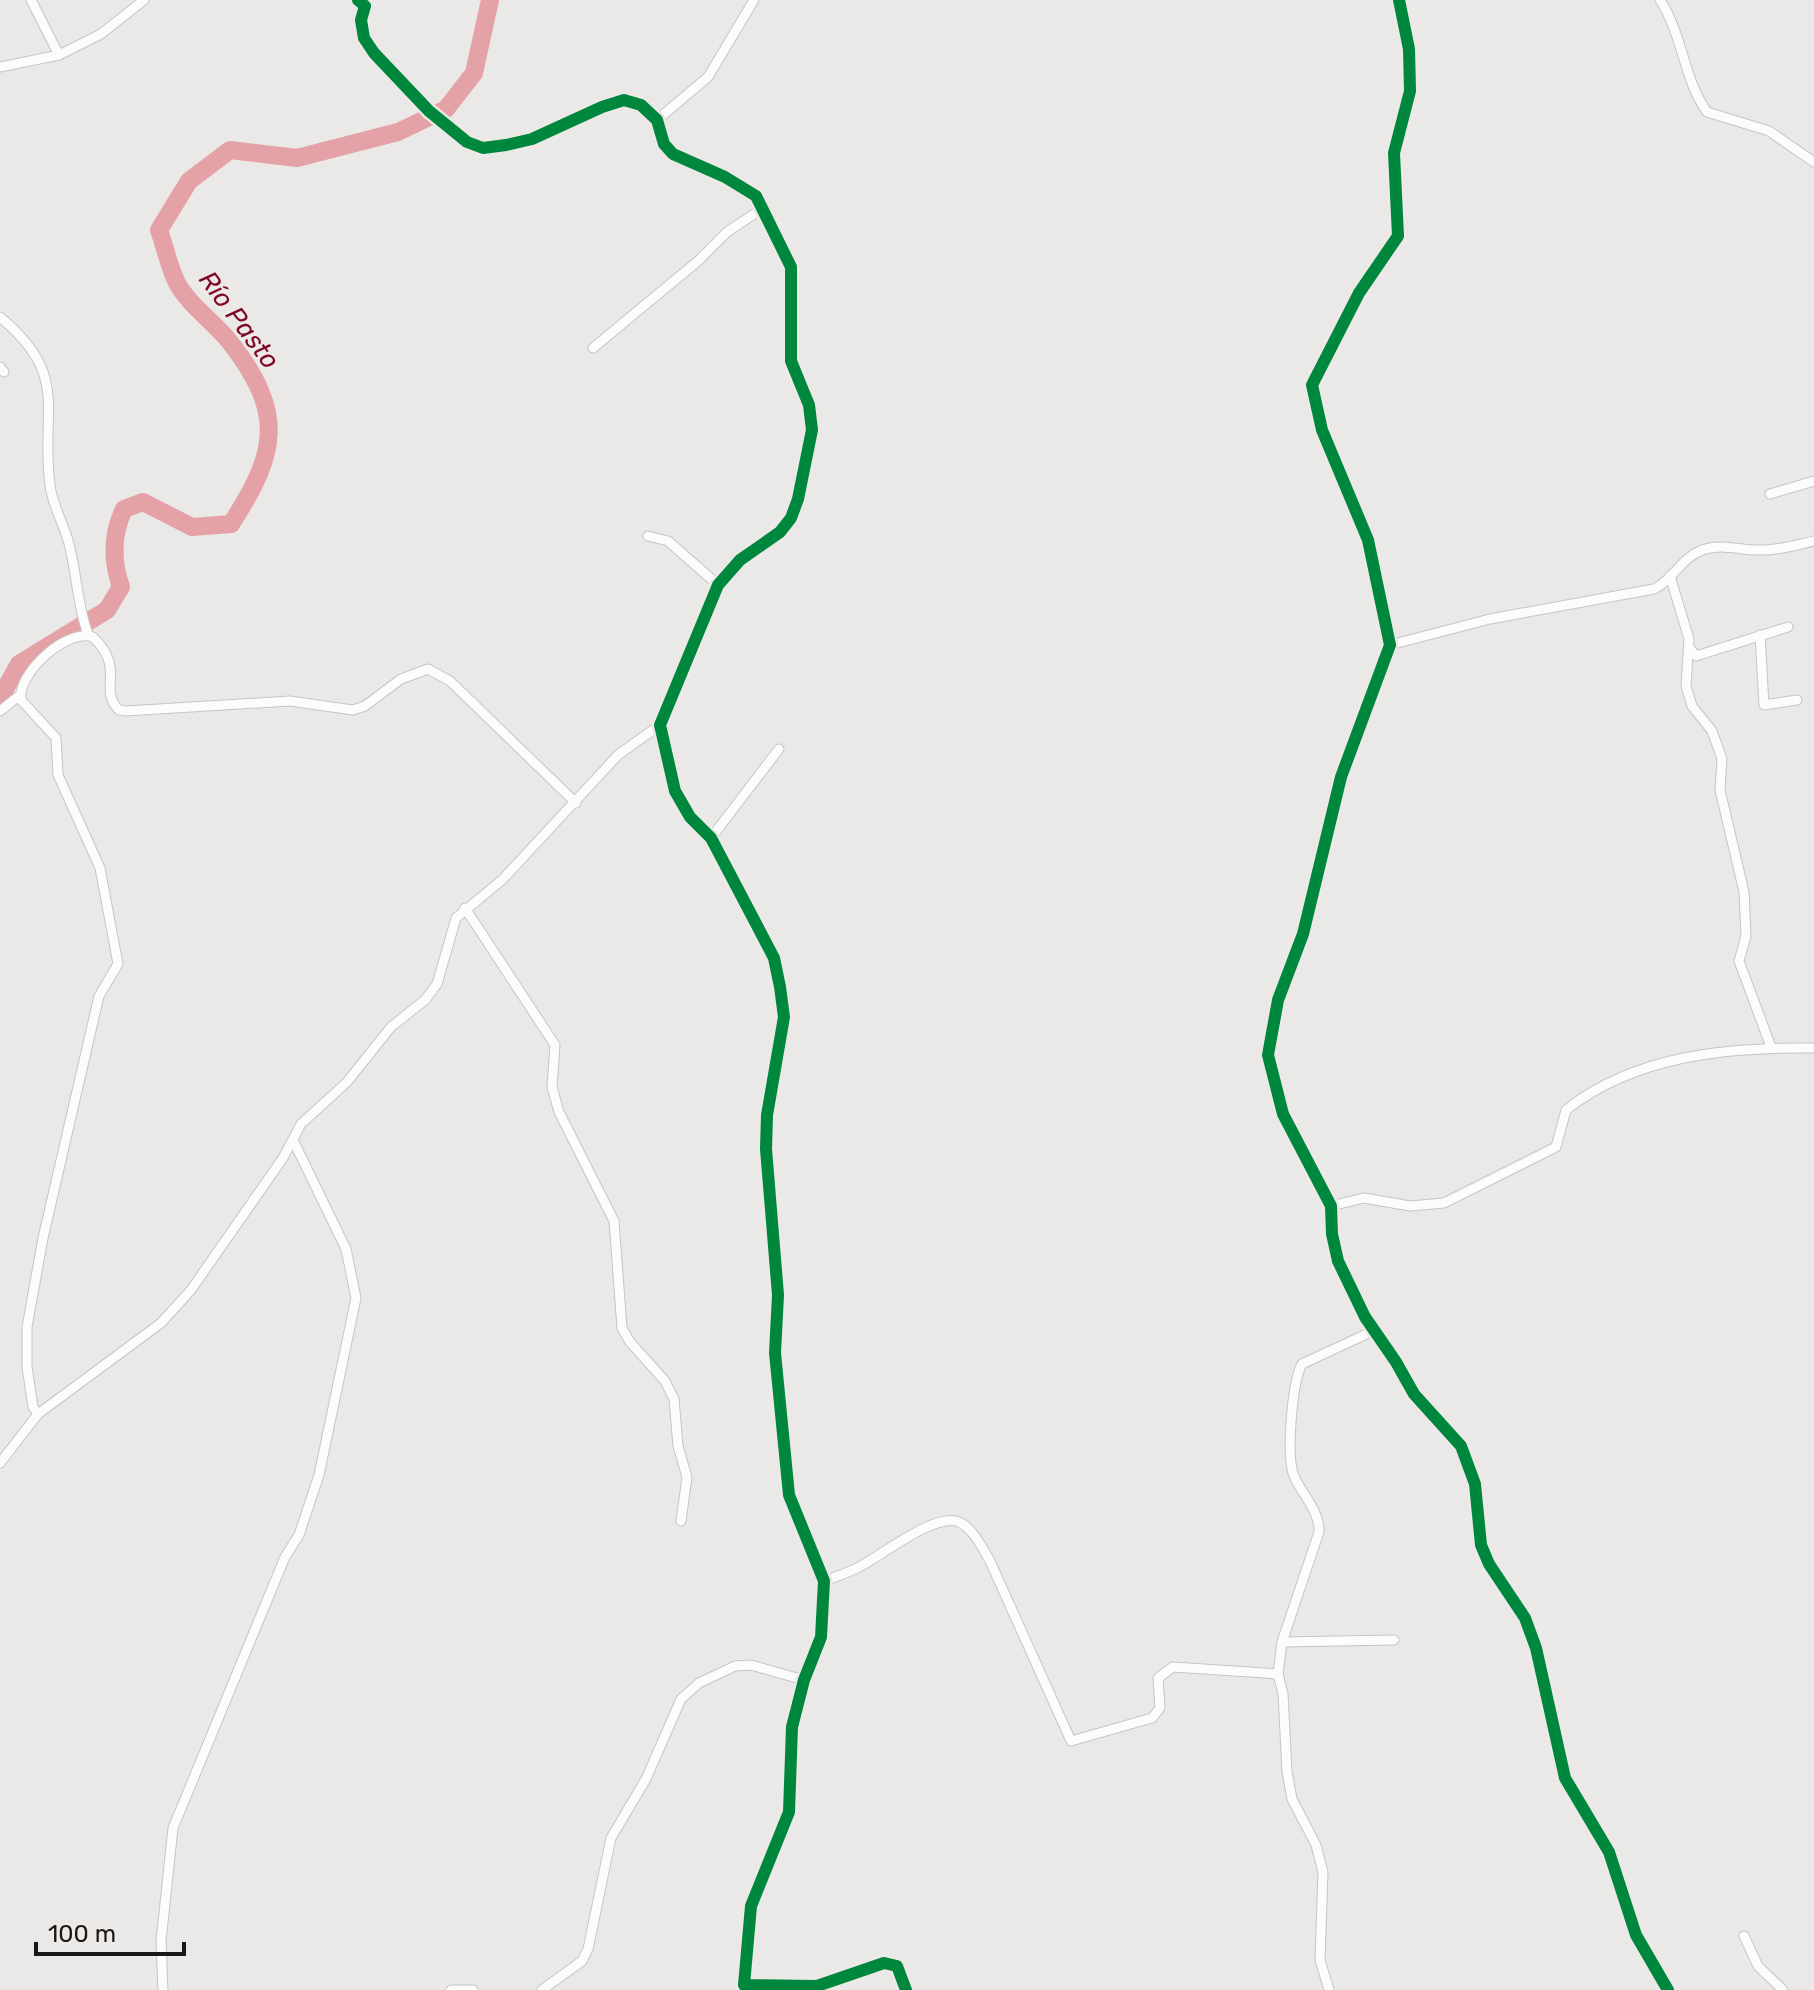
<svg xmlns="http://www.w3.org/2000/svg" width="1814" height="1990" font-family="Rubik,sans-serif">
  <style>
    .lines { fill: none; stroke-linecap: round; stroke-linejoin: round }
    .river { stroke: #e4a2a6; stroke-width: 18 }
    .street-casing { stroke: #c6c5c4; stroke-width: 11 }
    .street { stroke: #fcfcfc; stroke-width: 9 }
    .cycleway-casing { stroke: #ece9e7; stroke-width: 17 }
    .cycleway { stroke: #00873e; stroke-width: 12 }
    .labels { text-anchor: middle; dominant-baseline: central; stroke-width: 6; stroke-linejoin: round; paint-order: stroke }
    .water-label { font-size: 26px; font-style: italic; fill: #7d0925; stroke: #ece9e7 }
  </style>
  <rect width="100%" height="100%" fill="#ebe9e8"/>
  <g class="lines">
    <path class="river" d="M0 698 19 664 107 610 121 587C112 561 112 534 124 509L143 502 192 527 231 524C278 452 285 413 230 342 214 322 189 305 177 283 169 267 165 247 159 230L189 181 230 150 297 158 398 132 446 109 474 73 490 0"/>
    <defs>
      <g id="street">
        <path d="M31 0 59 55"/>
        <path d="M358 0 365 6 361 20 364 38 374 53 429 111 467 142 483 148 506 145 532 139 602 107 624 100 641 105 657 120 664 144 673 154 725 177 756 196 791 267V361L809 405 812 430 798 499 791 518 780 532 740 560 718 585 660 725 675 791 690 817 711 838 774 958 780 987 784 1017 767 1115 766 1149 778 1295 775 1353 789 1495 824 1581 821 1637 804 1680 792 1727 789 1812 751 1906 744 1985 817 1986 884 1963 897 1966 906 1990"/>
        <path d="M1399 0 1409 49 1410 91 1394 153 1398 236 1359 293 1312 385 1322 430 1368 540 1390 645 1341 777 1303 934 1278 1000 1268 1055 1283 1114 1331 1206 1332 1234 1338 1261 1365 1317 1396 1362 1414 1394 1461 1446 1475 1484 1481 1545 1489 1564 1525 1618 1536 1648 1565 1778 1609 1852 1636 1935 1668 1990"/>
        <path d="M1660 0C1683 35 1683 78 1707 112L1769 131 1814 162"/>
        <path d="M0 67 59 55 101 34 144 0"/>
        <path d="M657 120 708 77 754 0"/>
        <path d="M0 317C71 376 40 409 50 485 52 505 64 524 69 544 77 574 77 605 88 634"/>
        <path d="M593 348 698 261 727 232 763 208"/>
        <path d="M0 367 4 372"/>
        <path d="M1770 494 1814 481"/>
        <path d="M648 536 668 541 718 585"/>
        <path d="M1670 576 1689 639 1686 686 1692 706 1712 731 1722 759 1720 790 1744 892 1746 936 1739 961 1771 1047"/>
        <path d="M1760 635 1764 705 1797 700"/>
        <path d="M1390 645 1490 619 1654 589C1673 580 1681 558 1702 550 1721 543 1739 550 1758 550 1777 551 1796 545 1814 541"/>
        <path d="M1689 647 1696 656 1788 627"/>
        <path d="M0 711 20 695"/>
        <path d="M711 838 779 749"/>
        <path d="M465 908 555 1045 552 1087 559 1112 614 1221 622 1328 630 1342 665 1381 674 1399 678 1446 687 1477 681 1521"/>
        <path d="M1331 1206 1364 1198 1410 1206 1444 1203 1556 1147 1566 1110C1635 1055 1729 1047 1814 1048"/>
        <path d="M38 1414 33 1407 27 1367V1327L43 1238 99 996 118 964 100 868 58 775 56 738 21 700C17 673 67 628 93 637 127 670 97 688 119 710L126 711 290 701 353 710 365 706 401 679 428 669 450 681 576 803"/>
        <path d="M0 1463 38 1414 161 1323 191 1290 283 1158 301 1124 347 1082 391 1027 425 1000 437 984 456 918 502 880 618 755 660 725"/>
        <path d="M824 1581C835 1577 848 1573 859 1567 881 1556 935 1512 959 1522 973 1528 983 1549 990 1561L1071 1741 1152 1718 1160 1708 1158 1678 1173 1667 1278 1674"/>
        <path d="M1282 1642 1394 1640"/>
        <path d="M1744 1936 1758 1966 1783 1990"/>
        <path d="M163 1990 161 1941 173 1828 285 1557 299 1535 319 1475 356 1298 346 1249 293 1140"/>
        <path d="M451 1990H473"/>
        <path d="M542 1990 582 1961 588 1949 611 1838 646 1779 681 1699 699 1683 735 1666 751 1665 804 1680"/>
        <path d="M1329 1990 1320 1960 1323 1872 1316 1845 1292 1799 1287 1772 1283 1694 1278 1674 1282 1642 1319 1532C1320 1511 1302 1495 1294 1476 1286 1457 1292 1382 1302 1364L1373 1331"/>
      </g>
    </defs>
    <use href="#street" class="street-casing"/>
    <use href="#street" class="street"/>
    <defs>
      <g id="cycleway">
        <path d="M358 0 365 6 361 20 364 38 374 53 429 111 467 142 483 148 506 145 532 139 602 107 624 100 641 105 657 120 664 144 673 154 725 177 756 196 791 267V361L809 405 812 430 798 499 791 518 780 532 740 560 718 585 660 725 675 791 690 817 711 838 774 958 780 987 784 1017 767 1115 766 1149 778 1295 775 1353 789 1495 824 1581 821 1637 804 1680 792 1727 789 1812 751 1906 744 1985 817 1986 884 1963 897 1966 906 1990"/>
        <path d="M1399 0 1409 49 1410 91 1394 153 1398 236 1359 293 1312 385 1322 430 1368 540 1390 645 1341 777 1303 934 1278 1000 1268 1055 1283 1114 1331 1206 1332 1234 1338 1261 1365 1317 1396 1362 1414 1394 1461 1446 1475 1484 1481 1545 1489 1564 1525 1618 1536 1648 1565 1778 1609 1852 1636 1935 1668 1990"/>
      </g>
    </defs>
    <use href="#cycleway" class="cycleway-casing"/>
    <use href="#cycleway" class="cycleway"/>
  </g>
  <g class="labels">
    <g class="water-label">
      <text transform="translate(239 320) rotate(53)">Río Pasto</text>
    </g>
  </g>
  <path d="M36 1942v12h148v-12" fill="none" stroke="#191817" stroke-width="4"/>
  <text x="48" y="1942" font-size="24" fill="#191817" stroke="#ece9e7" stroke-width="6" paint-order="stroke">100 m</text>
</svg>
